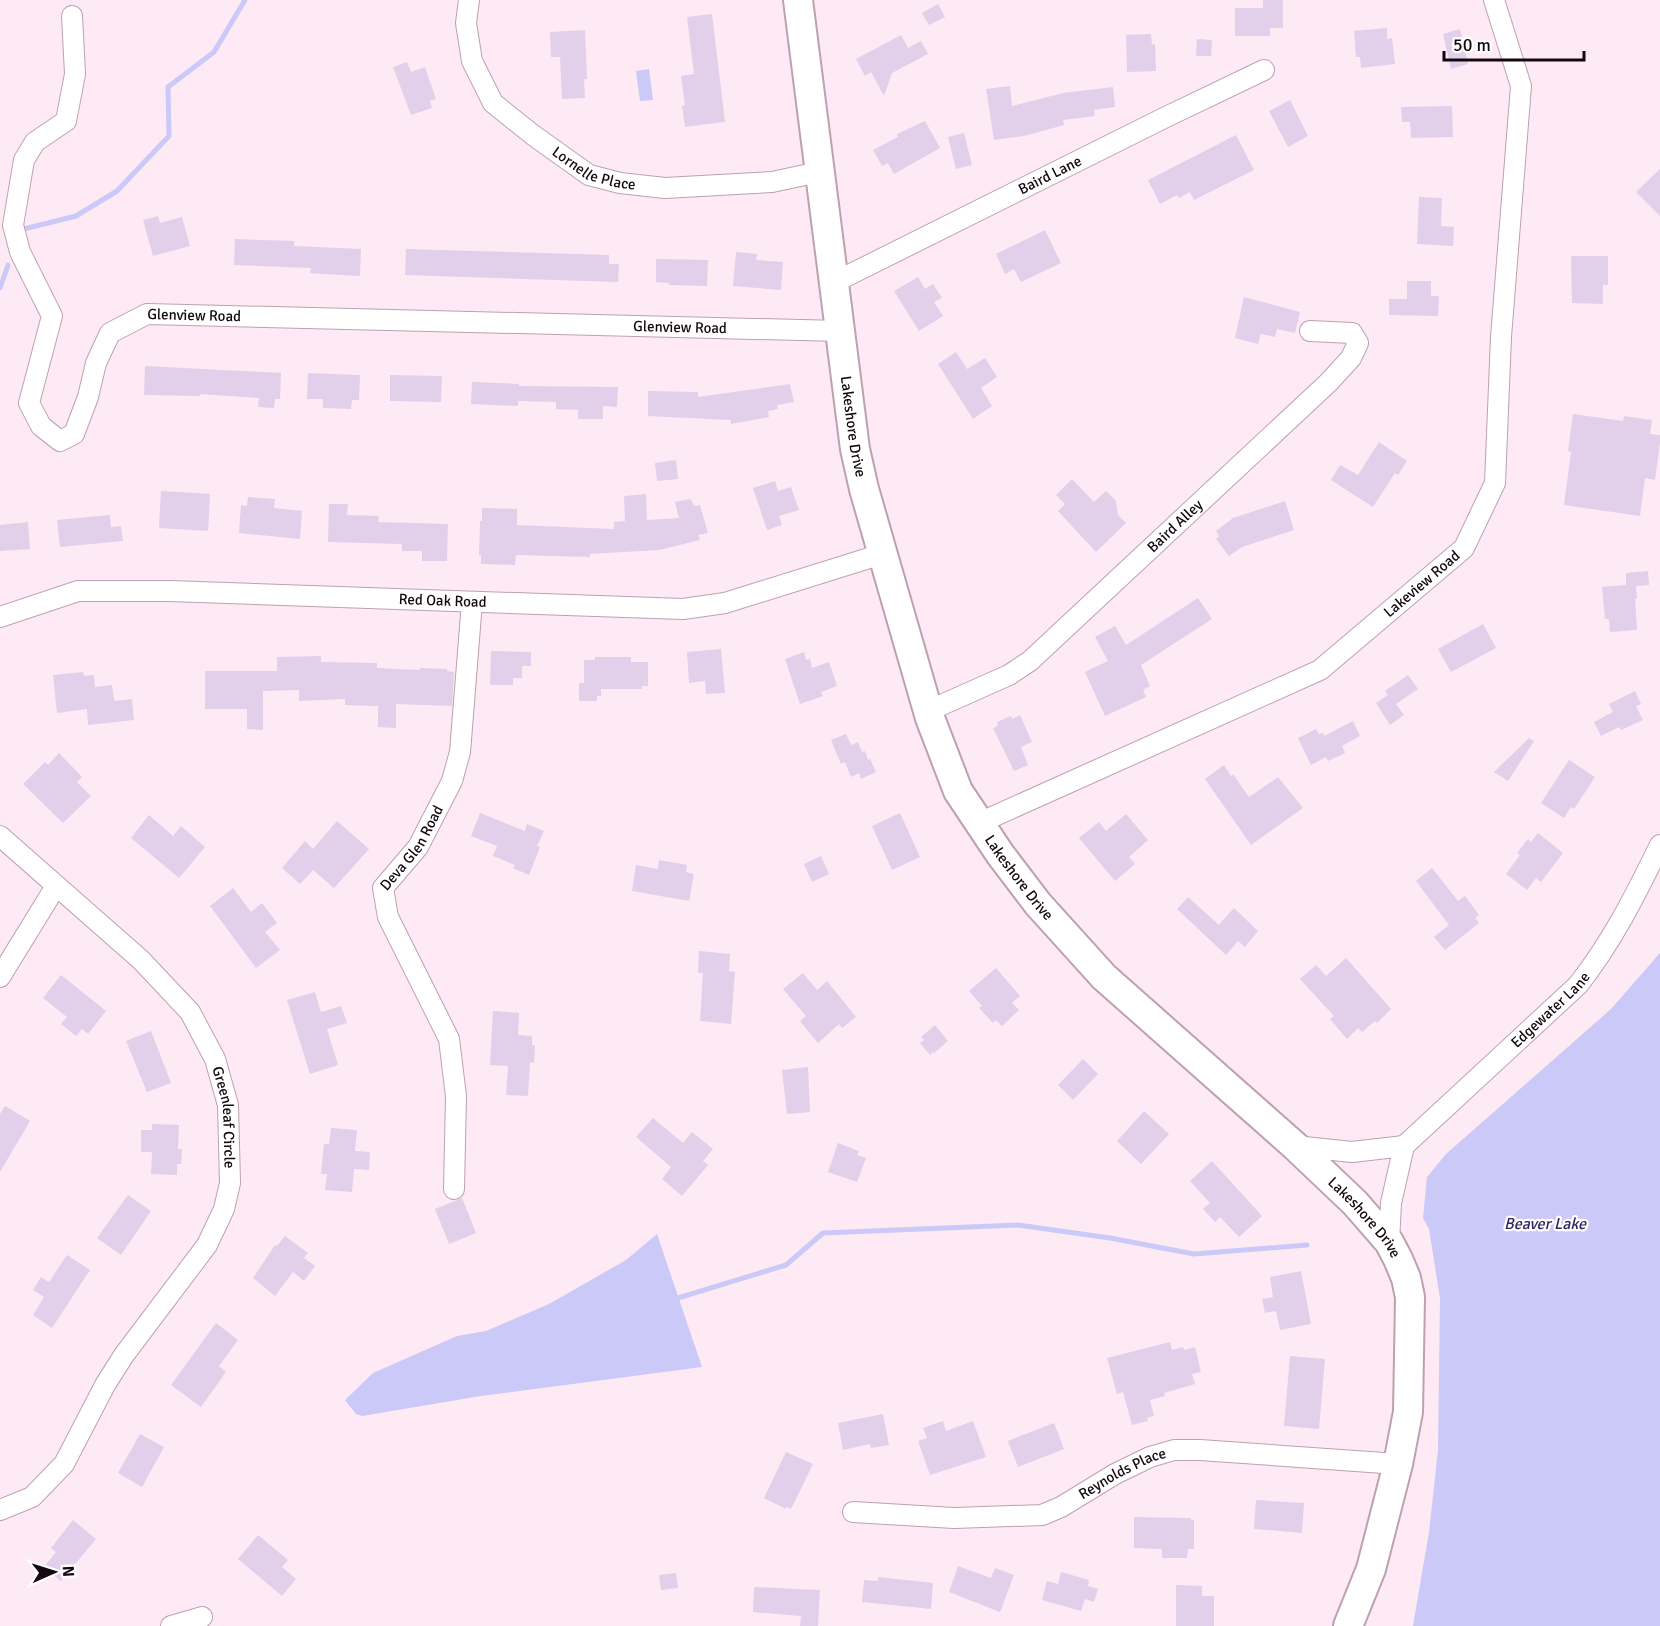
<svg xmlns="http://www.w3.org/2000/svg" width="1660" height="1626" font-family="Signika,sans-serif">
  <style>
    .water { fill: #cbc9f7 }
    .lines { fill: none; stroke-linecap: round; stroke-linejoin: round }
    .stream { stroke: #cbc9f7; stroke-width: 5 }
    .building { fill: #e2cfea }
    .street-casing { stroke: #bea0b0; stroke-width: 22 }
    .secondary-casing { stroke: #bea0b0; stroke-width: 32 }
    .street { stroke: #fff; stroke-width: 20 }
    .secondary { stroke: #fff; stroke-width: 28 }
    .labels { text-anchor: middle; dominant-baseline: central; stroke-width: 4.5; stroke-linejoin: round; paint-order: stroke }
    .street-label { font-size: 15px; fill: #12080e; stroke: #fff }
    .water-label { font-size: 16px; font-style: italic; fill: #302465; stroke: #fff }
  </style>
  <rect width="100%" height="100%" fill="#feeaf5"/>
  <g class="water">
    <path d="M649 69 653 100 640 101 636 71Z"/>
    <path d="M1660 953V1626H1413L1429 1532 1438 1450 1440 1298 1429 1229 1423 1218 1427 1177 1446 1154 1611 1009Z"/>
    <path d="M657 1234 702 1367 481 1396 362 1416 356 1414 345 1400 373 1373 457 1336 486 1331 549 1304 626 1260Z"/>
  </g>
  <g class="lines">
    <g class="stream">
      <path d="M24 229 76 216 117 191 169 136 168 87 214 52 245 0"/>
      <path d="M0 288 8 265"/>
      <path d="M678 1298 786 1265 823 1233 1018 1225 1110 1238 1194 1254 1307 1245"/>
    </g>
  </g>
  <g class="building">
    <path d="M1263 0H1283V28H1270V36H1235V8H1263Z"/>
    <path d="M938 4 945 17 929 25 922 13Z"/>
    <path d="M712 14 725 122 685 127 682 106 685 105 681 76 694 74 687 17Z"/>
    <path d="M1387 28V39L1392 38 1395 64 1361 68 1360 57H1356L1354 31Z"/>
    <path d="M1460 29 1468 64 1451 69 1443 34Z"/>
    <path d="M585 30 587 79H584L585 98 562 99 560 57H551L550 32Z"/>
    <path d="M1151 34 1152 45 1155 44 1156 71 1127 72 1126 35Z"/>
    <path d="M901 35 908 48 921 41 928 54 892 73 884 96 871 72 865 76 856 59Z"/>
    <path d="M1197 39 1212 40 1211 56H1196Z"/>
    <path d="M407 62 411 72 425 67 436 99 430 101 432 108 411 115 393 67Z"/>
    <path d="M1010 86 1012 106 1063 93 1113 87 1115 107 1094 110 1095 116 1063 120 1064 125 1024 136 994 140 986 89Z"/>
    <path d="M1290 100 1308 136 1288 147 1269 111Z"/>
    <path d="M1452 106 1453 137 1411 138 1410 122H1402L1401 107Z"/>
    <path d="M925 121 940 148 894 174 888 163 882 166 873 150 898 137 897 134Z"/>
    <path d="M964 133 972 165 956 169 948 137Z"/>
    <path d="M1236 135 1254 170 1194 200 1190 192 1179 198 1177 195 1160 204 1148 180Z"/>
    <path d="M1660 169V216L1636 192Z"/>
    <path d="M1419 197 1442 198 1441 226 1454 227 1453 246 1417 244Z"/>
    <path d="M158 216 160 223 182 217 190 246 153 256 143 220Z"/>
    <path d="M1045 230 1061 263 1021 282 1014 269 1005 274 996 254Z"/>
    <path d="M235 239 294 241V246L361 249 360 276 310 273 311 268 234 265Z"/>
    <path d="M406 249 609 255V264H619L618 282 405 275Z"/>
    <path d="M736 252 757 254 756 260 783 262 781 290 733 286Z"/>
    <path d="M1571 256H1608V285H1603V304L1572 303Z"/>
    <path d="M656 259 708 260 707 286 669 285V283L656 282Z"/>
    <path d="M918 277 925 289 933 284 942 298 934 302 943 316 919 331 894 291Z"/>
    <path d="M1407 281H1431V296H1439L1438 316 1389 315V299H1407Z"/>
    <path d="M1244 297 1300 312 1295 333 1277 329 1275 337 1261 334 1258 344 1235 338Z"/>
    <path d="M956 352 967 369 985 358 997 377 981 388 992 406 973 419 938 364Z"/>
    <path d="M145 366 281 373 280 399H275L274 408 258 407 259 398 200 394V396L144 395Z"/>
    <path d="M308 373 360 375 359 400H352L351 409 323 408V399H307Z"/>
    <path d="M390 375 442 376 441 402 390 401Z"/>
    <path d="M472 382 519 384V386L618 387 617 407 603 406V419H578V410L556 409V402L518 401V406L471 404Z"/>
    <path d="M790 384 794 402 777 405 778 409 768 411 769 417 731 424V420L648 416V391L698 392V397Z"/>
    <path d="M1573 414 1623 421 1624 416 1652 420 1650 434 1660 435V442L1655 480 1645 478 1640 516 1564 505 1571 452 1568 451Z"/>
    <path d="M1379 442 1407 461 1398 475 1395 473 1373 507 1331 480 1340 465 1358 475Z"/>
    <path d="M676 460 678 479 657 481 655 463Z"/>
    <path d="M1072 479 1094 502 1106 491 1116 501 1118 515 1126 523 1096 552 1058 511 1065 504 1056 495Z"/>
    <path d="M775 481 778 491 791 487 799 510 779 516 782 525 767 530 753 488Z"/>
    <path d="M161 491 210 494 208 531 159 528Z"/>
    <path d="M646 494 647 520 679 518 675 502 690 499 695 506 700 505 708 533 698 535 700 540 659 550 590 554V557L516 555 515 565 481 564V555H479L480 521H482V508L517 509V525L614 529V522L625 521 624 496Z"/>
    <path d="M248 497 275 499 274 508 302 511 300 539 239 533 241 505 247 506Z"/>
    <path d="M1285 501 1294 530 1242 547 1229 556 1216 539 1219 536 1216 531 1233 518Z"/>
    <path d="M329 504H348L347 515 379 516 378 522 448 524 447 561H422V551H402V544L328 542Z"/>
    <path d="M110 515 111 527 121 526 123 541 60 547 57 520Z"/>
    <path d="M28 522 30 549 0 551V525Z"/>
    <path d="M1648 571 1649 585 1636 586 1637 599H1635L1637 630 1610 632 1609 619H1605L1602 587 1626 585V573Z"/>
    <path d="M1198 598 1212 619 1141 665 1150 686 1143 690 1146 697 1105 716 1085 672 1108 661 1095 637 1115 626 1126 645Z"/>
    <path d="M1483 624 1496 648 1451 672 1438 649Z"/>
    <path d="M721 649 725 693 706 694 705 681 689 683 687 652Z"/>
    <path d="M491 651 531 652V666H522V678H513V685H490Z"/>
    <path d="M804 652 806 660 810 659 812 668 829 662 837 686 821 692 823 696 800 704 785 659Z"/>
    <path d="M321 656V662L377 663V668L420 670V668L447 669V671L454 672 452 706 396 704V728L378 727V706L345 705V699L299 701V690L263 691V730L247 729V709H205V671H277V657Z"/>
    <path d="M595 657H631V662H648V686H642V689H601V696H597V701H579V683H584V660H595Z"/>
    <path d="M83 672 84 676 94 675 95 687 112 685 114 701 132 699 134 720 88 725 87 709 57 713 53 675Z"/>
    <path d="M1408 675 1418 689 1396 704 1404 715 1390 725 1376 703 1388 695 1385 691Z"/>
    <path d="M1635 691 1641 704 1636 706 1643 720 1621 730 1619 727 1601 736 1594 722 1613 712 1609 704Z"/>
    <path d="M1020 715 1032 742 1021 747 1028 765 1014 771 993 728 998 726 997 722 1011 716 1012 719Z"/>
    <path d="M1353 721 1360 736 1342 746 1345 753 1328 761 1326 757 1311 765 1298 738 1316 729 1319 734 1323 733 1324 736Z"/>
    <path d="M846 734 851 745 858 742 862 752 865 751 868 760 870 759 876 772 861 779 859 773 851 777 845 762 841 764 831 740Z"/>
    <path d="M1529 738 1534 741 1508 781 1494 772Z"/>
    <path d="M59 753 82 777 77 782 91 796 63 823 23 784 45 762 48 765Z"/>
    <path d="M1569 760 1595 777 1574 809 1571 807 1564 818 1541 803Z"/>
    <path d="M1224 765 1231 776 1233 774 1249 797 1278 777 1303 808 1251 845 1205 779Z"/>
    <path d="M480 813 525 831 527 824 544 831 537 846 540 847 529 875 513 868 515 865 493 856 497 846 471 836Z"/>
    <path d="M900 813 920 857 892 870 872 826Z"/>
    <path d="M1126 814 1148 840 1129 857 1135 864 1115 881 1079 838 1099 822 1106 831Z"/>
    <path d="M149 815 173 836 181 826 205 847 179 878 131 838Z"/>
    <path d="M337 821 369 849 334 888 313 870 300 884 282 868 305 841 313 849Z"/>
    <path d="M1538 833 1563 853 1541 882 1536 878 1527 890 1506 874 1520 855 1517 853 1528 839 1531 842Z"/>
    <path d="M821 856 829 874 812 882 804 864Z"/>
    <path d="M659 860 687 865 686 872 694 874 689 901 632 891 636 865 658 869Z"/>
    <path d="M1432 868 1458 901 1465 896 1479 915 1475 918 1479 923 1445 950 1434 937 1449 925 1416 881Z"/>
    <path d="M233 888 251 912 262 903 277 923 265 932 280 950 256 968 210 906Z"/>
    <path d="M1188 897 1219 925 1234 908 1258 931 1245 947 1238 941 1226 955 1177 909Z"/>
    <path d="M699 951 730 954 729 971 735 972 731 1024 700 1021 703 973H698Z"/>
    <path d="M1346 958 1391 1009 1377 1023 1375 1021 1362 1032 1358 1028 1347 1039 1330 1019 1334 1016 1300 979 1316 965 1326 976Z"/>
    <path d="M996 968 1020 996 1012 1003 1019 1010 1002 1026 996 1020 993 1023 979 1008 982 1006 969 991Z"/>
    <path d="M803 973 817 990 827 981 856 1017 842 1028 839 1024 818 1043 800 1021 806 1016 783 989Z"/>
    <path d="M61 975 106 1011 88 1034 82 1029 76 1036 61 1024 67 1017 43 998Z"/>
    <path d="M315 992 321 1012 341 1006 347 1023 327 1029 338 1065 310 1074 287 1000Z"/>
    <path d="M493 1011 519 1013 518 1035 532 1036V1045H535L534 1063 530 1062 528 1096 506 1095 508 1066 490 1065Z"/>
    <path d="M935 1025 948 1041 934 1053 933 1052 930 1055 920 1043 924 1040 921 1037Z"/>
    <path d="M151 1031 171 1083 147 1092 126 1041Z"/>
    <path d="M1083 1059 1098 1074 1073 1100 1058 1085Z"/>
    <path d="M808 1067 810 1112 787 1114 782 1070Z"/>
    <path d="M5 1106 30 1121 0 1172V1114Z"/>
    <path d="M1144 1111 1169 1134 1141 1164 1117 1141Z"/>
    <path d="M653 1118 683 1143 692 1132 713 1149 703 1161 708 1165 682 1196 662 1179 671 1167 636 1137Z"/>
    <path d="M152 1124 179 1125 178 1149H182L181 1164H177V1175L151 1174 152 1152H141V1130H152Z"/>
    <path d="M331 1128 357 1130 355 1151 370 1152 369 1170 354 1169 352 1192 325 1190 327 1174H321L324 1144H329Z"/>
    <path d="M838 1143 859 1151 857 1155 866 1158 857 1182 828 1172Z"/>
    <path d="M1212 1161 1262 1216 1239 1237 1220 1217 1215 1222 1203 1209 1210 1203 1190 1181Z"/>
    <path d="M128 1195 151 1211 121 1255 97 1238Z"/>
    <path d="M462 1198 476 1233 449 1244 435 1209Z"/>
    <path d="M285 1236 308 1253 304 1258 315 1266 304 1281 293 1272 275 1296 253 1278 275 1245 277 1246Z"/>
    <path d="M67 1255 90 1270 52 1328 33 1315 44 1297 33 1290 41 1277 49 1282Z"/>
    <path d="M1301 1271 1311 1324 1280 1330 1276 1311 1265 1313 1262 1299 1273 1297 1270 1277Z"/>
    <path d="M216 1323 238 1340 219 1366 226 1372 201 1407 171 1385Z"/>
    <path d="M1170 1342 1172 1350 1183 1347 1184 1350 1195 1347 1201 1372 1192 1374 1195 1384 1164 1393 1165 1396 1150 1400 1154 1416 1147 1418 1148 1421 1132 1425 1123 1392 1117 1394 1107 1358Z"/>
    <path d="M1290 1356 1325 1359 1319 1429 1284 1426Z"/>
    <path d="M883 1414 889 1445 871 1448 870 1444 843 1450 838 1423Z"/>
    <path d="M943 1421 946 1431 973 1421 986 1457 930 1475 918 1441 927 1438 923 1428Z"/>
    <path d="M1054 1423 1064 1449 1018 1467 1008 1441Z"/>
    <path d="M140 1434 164 1447 142 1487 118 1473Z"/>
    <path d="M786 1452 813 1464 791 1509 786 1507V1509L764 1498Z"/>
    <path d="M1256 1500 1304 1503 1302 1533 1254 1529Z"/>
    <path d="M1134 1517 1191 1518V1520H1194V1549H1188L1187 1558H1162V1549L1134 1548Z"/>
    <path d="M73 1520 96 1539 61 1581 44 1567 56 1552 51 1548Z"/>
    <path d="M258 1535 288 1560 282 1567 296 1579 282 1596 238 1559Z"/>
    <path d="M958 1566 991 1578 995 1568 1014 1575 1000 1612 949 1592Z"/>
    <path d="M1061 1572 1089 1580 1088 1586 1098 1589 1094 1602 1085 1599 1081 1611 1042 1600 1047 1581 1058 1584Z"/>
    <path d="M676 1573 678 1588 661 1590 659 1575Z"/>
    <path d="M878 1577 933 1583 931 1609 862 1602 864 1580 878 1581Z"/>
    <path d="M1176 1585 1202 1586V1596H1214V1626H1176Z"/>
    <path d="M754 1587 820 1590 818 1626H800L801 1616 753 1612Z"/>
  </g>
  <g class="lines">
    <defs>
      <g id="street">
        <path id="s1" d="M469 0 466 23 472 61 493 103 533 135 589 175 620 183 665 188 772 182 819 172"/>
        <path id="s2" d="M72 16 75 74 66 121 35 142 24 160 13 225 20 252 52 316 29 403 41 426 60 441 74 434 88 397 96 363 110 333 147 314 840 331"/>
        <path id="s3" d="M835 282 1166 117 1264 70"/>
        <path id="s4" d="M0 617 78 591H169L683 609 725 603 882 554"/>
        <path id="s5" d="M928 711 1009 675 1030 661 1328 383 1351 358 1358 343 1352 333 1310 331"/>
        <path id="s6" d="M979 823 1320 670 1464 548 1495 483 1501 337 1521 86 1494 0"/>
        <path id="s7" d="M0 836 141 960 190 1012 215 1059 228 1105 230 1183 224 1209 207 1245 124 1355 105 1385 64 1464 32 1497 0 1510"/>
        <path d="M0 977 56 886"/>
        <path d="M1295 1146 1352 1152 1404 1146 1391 1203 1389 1242"/>
        <path id="s8" d="M1404 1146 1578 985C1612 942 1636 894 1660 845"/>
        <path id="s9" d="M454 1189 456 1096 449 1039 388 917 383 888 418 847 452 781 460 752 472 602"/>
        <path id="s10" d="M853 1512 954 1518 1042 1515 1061 1507 1115 1474 1150 1457 1174 1450H1200L1398 1464"/>
        <path d="M171 1626 202 1617"/>
      </g>
      <g id="secondary">
        <path id="s11" d="M798 0 855 449 864 489 930 718 958 791 1000 854 1038 904 1104 977 1295 1146 1355 1203 1389 1242 1398 1259 1406 1278 1410 1297 1408 1412 1398 1464 1371 1569 1348 1626"/>
      </g>
    </defs>
    <use href="#street" class="street-casing"/>
    <use href="#secondary" class="secondary-casing"/>
    <use href="#street" class="street"/>
    <use href="#secondary" class="secondary"/>
  </g>
  <g class="labels">
    <g class="street-label">
      <text stroke="none"><textPath href="#s1" startOffset="231">Lornelle Place</textPath></text>
      <text stroke="none"><textPath href="#s3" startOffset="240">Baird Lane</textPath></text>
      <text stroke="none"><textPath href="#s2" startOffset="682">Glenview Road</textPath></text>
      <text stroke="none"><textPath href="#s2" startOffset="1168">Glenview Road</textPath></text>
      <text stroke="none"><textPath href="#s11" startOffset="430">Lakeshore Drive</textPath></text>
      <text stroke="none"><textPath href="#s5" startOffset="312">Baird Alley</textPath></text>
      <text stroke="none"><textPath href="#s6" startOffset="507">Lakeview Road</textPath></text>
      <text stroke="none"><textPath href="#s4" startOffset="447">Red Oak Road</textPath></text>
      <text stroke="none"><textPath href="#s9" startOffset="366">Deva Glen Road</textPath></text>
      <text stroke="none"><textPath href="#s11" startOffset="916">Lakeshore Drive</textPath></text>
      <text stroke="none"><textPath href="#s8" startOffset="200">Edgewater Lane</textPath></text>
      <text stroke="none"><textPath href="#s7" startOffset="372">Greenleaf Circle</textPath></text>
      <text stroke="none"><textPath href="#s11" startOffset="1402">Lakeshore Drive</textPath></text>
      <text stroke="none"><textPath href="#s10" startOffset="280">Reynolds Place</textPath></text>
    </g>
    <g class="water-label">
      <text x="1545" y="1224">Beaver Lake</text>
    </g>
  </g>
  <g transform="translate(54 1572) rotate(87)" stroke="#ffffff" stroke-width="4.5" paint-order="stroke">
  <path d="M0-4.5L10 22L0 15L-10 22Z" fill="#12080e"/>
  <text y="-9" font-size="16" font-weight="bold" text-anchor="middle" fill="#12080e">N</text>
  </g>
  <path d="M1444 51v9h140v-9" fill="none" stroke="#12080e" stroke-width="3"/>
  <text x="1453" y="51" font-size="18" fill="#12080e" stroke="#ffffff" stroke-width="4.5" paint-order="stroke">50 m</text>
</svg>
